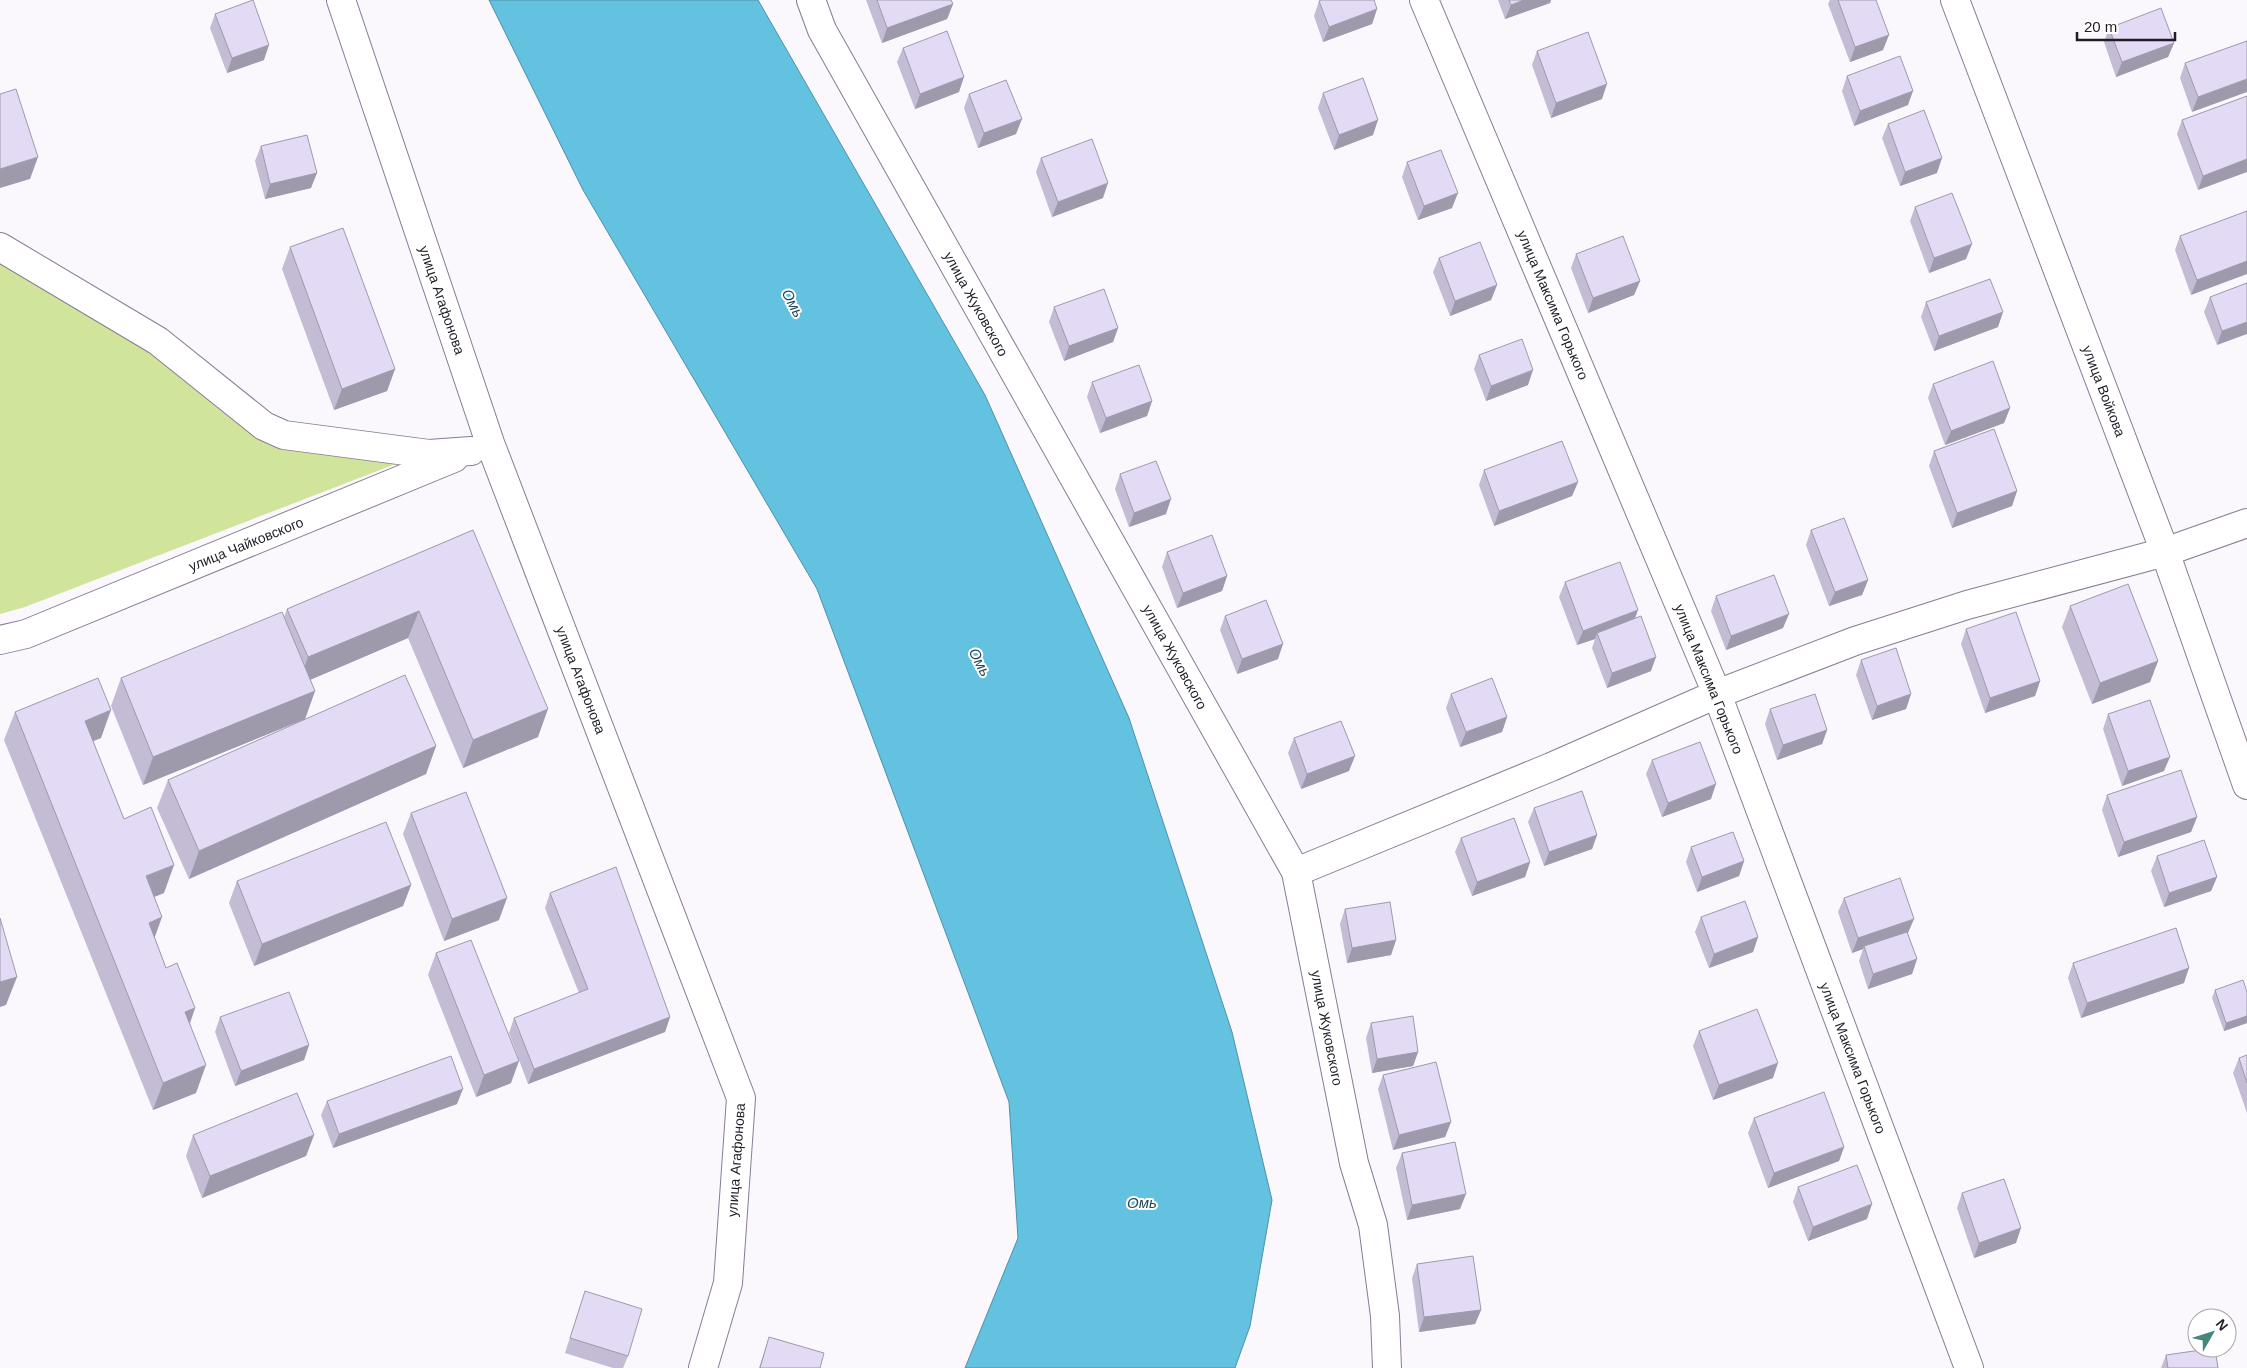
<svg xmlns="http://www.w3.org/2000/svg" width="2247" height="1368" font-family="Helvetica,sans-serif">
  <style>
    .green { fill: #d1e49b }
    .water { fill: #63c2e0; stroke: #4f90a8 }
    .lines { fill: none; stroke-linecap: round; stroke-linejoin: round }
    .minor-casing { stroke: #887c94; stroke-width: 30 }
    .secondary-casing { stroke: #887c94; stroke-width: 30 }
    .minor { stroke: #fff; stroke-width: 28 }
    .secondary { stroke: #fff; stroke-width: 28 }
    .wall { fill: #c3bcd4 }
    .shaded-wall { fill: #9f99ac }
    .building { fill: #e3dbf6; stroke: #9f99ac }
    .labels { text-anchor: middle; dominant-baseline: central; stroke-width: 4; stroke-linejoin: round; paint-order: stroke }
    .street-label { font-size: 14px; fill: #211c26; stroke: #fff }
    .water-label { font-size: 15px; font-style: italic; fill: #1f4956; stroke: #fff }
  </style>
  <rect width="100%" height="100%" fill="#faf7fd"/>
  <path class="green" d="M0 259 164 356 267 437 411 458 25 607 0 614Z"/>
  <path class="water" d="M489 0H758L985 395 1129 718 1232 1032 1272 1200 1250 1326 1235 1368H965L1018 1238 1009 1102 817 589 583 190Z"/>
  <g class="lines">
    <defs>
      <g id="minor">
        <path d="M341 0 490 443 741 1098 728 1283 703 1368"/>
        <path d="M811 0 822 30 1296 872 1354 1163 1373 1225 1385 1316 1387 1368"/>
        <path d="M1424 0 1717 694 1969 1368"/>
        <path d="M0 247 158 341 264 426 284 435 429 454 471 451"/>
        <path d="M0 640 26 634 454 458"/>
        <path d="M1296 872 1551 767 1717 694 1855 641 1967 605 2165 552 2247 523"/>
      </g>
      <path id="secondary" d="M1955 0 2165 552 2247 785"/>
    </defs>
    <use href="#minor" class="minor-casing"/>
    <use href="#secondary" class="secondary-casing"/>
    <use href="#minor" class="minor"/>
    <use href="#secondary" class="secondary"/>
  </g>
  <g class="wall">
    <path d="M866 0H951L953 4 947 19 882 43Z"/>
    <path d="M1498 0H1551L1550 3 1505 19Z"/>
    <path d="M1830 0H1876L1883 50 1850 62 1828 4Z"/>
    <path d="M1319 1 1377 9 1372 24 1323 42 1314 16Z"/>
    <path d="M215 14 264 60 227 73 210 28Z"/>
    <path d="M2109 28 2174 43 2168 57 2116 77 2104 42Z"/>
    <path d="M2247 41 2192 112 2180 78 2185 63Z"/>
    <path d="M903 48 959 92 915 109 897 62Z"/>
    <path d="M1537 51 1602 99 1551 118 1532 65Z"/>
    <path d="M1847 76 1908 105 1854 126 1842 91Z"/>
    <path d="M1323 93 1373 135 1334 150 1318 108Z"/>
    <path d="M969 94 1016 134 978 148 964 108Z"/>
    <path d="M2247 96 2198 190 2177 134 2182 120Z"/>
    <path d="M1888 124 1937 173 1900 186 1882 138Z"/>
    <path d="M261 146 311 188 265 199 255 161Z"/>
    <path d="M1041 158 1103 198 1052 217 1036 172Z"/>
    <path d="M1407 162 1452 208 1418 220 1402 177Z"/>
    <path d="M1915 207 1966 259 1929 273 1910 221Z"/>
    <path d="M2247 211 2191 295 2175 250 2180 236Z"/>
    <path d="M290 247 395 369 387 391 334 410 282 269Z"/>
    <path d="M1576 254 1640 281 1634 295 1588 313 1571 268Z"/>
    <path d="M1439 258 1497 285 1491 300 1450 316 1433 272Z"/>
    <path d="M2247 283 2217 345 2204 312 2210 297Z"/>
    <path d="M1926 302 1998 327 1934 351 1921 317Z"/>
    <path d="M1054 307 1118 328 1113 342 1064 361 1049 322Z"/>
    <path d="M1479 355 1528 385 1486 401 1474 369Z"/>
    <path d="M1092 382 1152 401 1147 416 1100 433 1087 397Z"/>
    <path d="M1933 384 2010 408 2004 423 1945 445 1928 398Z"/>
    <path d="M1934 451 2017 491 2012 506 1952 528 1929 466Z"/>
    <path d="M1484 470 1578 482 1572 496 1494 526 1479 485Z"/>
    <path d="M1120 474 1166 514 1129 527 1115 489Z"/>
    <path d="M473 530 538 737 463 768 408 638 310 680 315 691 305 719 143 785 111 706 121 678 284 617 287 609Z"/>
    <path d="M1811 530 1868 580 1862 595 1829 606 1806 545Z"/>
    <path d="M1167 552 1227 576 1222 591 1177 608 1162 567Z"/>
    <path d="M1565 582 1635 619 1651 671 1607 688 1592 648 1595 639 1577 645 1559 597Z"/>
    <path d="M1716 596 1783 628 1726 650 1711 611Z"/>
    <path d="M2070 606 2158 661 2150 682 2092 704 2062 627Z"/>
    <path d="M1225 616 1278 659 1237 674 1220 630Z"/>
    <path d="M1966 629 2040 681 2035 696 1985 713 1961 644Z"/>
    <path d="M1861 660 1911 694 1906 709 1872 720 1856 675Z"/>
    <path d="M1451 694 1507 717 1502 732 1460 747 1446 708Z"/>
    <path d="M1770 709 1827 730 1822 744 1777 760 1765 724Z"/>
    <path d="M15 712 101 738 93 741 124 819 164 893 154 897 155 938 166 968 195 1008 190 1024 196 1093 153 1110 4 740Z"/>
    <path d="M2108 714 2164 771 2122 786 2103 729Z"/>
    <path d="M1294 738 1349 771 1301 789 1288 753Z"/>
    <path d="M436 746 426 774 189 879 157 808 168 780Z"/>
    <path d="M1652 760 1711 799 1662 817 1646 774Z"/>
    <path d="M2107 795 2197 817 2191 832 2118 857 2102 810Z"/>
    <path d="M1534 808 1597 835 1592 849 1544 866 1528 822Z"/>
    <path d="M411 813 499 920 444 941 403 834Z"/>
    <path d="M1461 838 1530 862 1525 877 1472 896 1455 852Z"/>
    <path d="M1691 847 1744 861 1739 876 1697 892 1686 862Z"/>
    <path d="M2157 856 2217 877 2211 891 2164 907 2151 871Z"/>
    <path d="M237 881 411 885 403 906 254 966 229 903Z"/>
    <path d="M550 893 670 1017 665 1032 528 1084 509 1033 514 1018 579 993 545 908Z"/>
    <path d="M1844 898 1908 934 1917 959 1912 974 1868 989 1859 961 1863 949 1852 953 1838 912Z"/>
    <path d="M1345 909 1396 940 1391 955 1347 963 1340 924Z"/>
    <path d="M1701 917 1758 937 1753 952 1709 968 1695 932Z"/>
    <path d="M436 953 511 1083 476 1097 428 975Z"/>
    <path d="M2073 963 2184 983 2081 1018 2068 978Z"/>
    <path d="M2215 990 2247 992V1023L2224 1031 2212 998Z"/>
    <path d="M220 1017 309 1045 304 1060 235 1086 215 1032Z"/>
    <path d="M1371 1023 1418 1052 1413 1066 1372 1073 1366 1038Z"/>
    <path d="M1699 1031 1773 1078 1713 1100 1693 1046Z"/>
    <path d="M2247 1055V1113L2233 1073 2239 1058Z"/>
    <path d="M1383 1075 1451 1122 1445 1137 1393 1150 1378 1089Z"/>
    <path d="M327 1101 457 1104 333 1148 321 1115Z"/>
    <path d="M1754 1118 1844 1147 1839 1161 1768 1188 1748 1133Z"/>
    <path d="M193 1135H314L306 1156 202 1198 186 1156Z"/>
    <path d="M1402 1153 1460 1209 1407 1220 1396 1168Z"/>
    <path d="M1798 1187 1867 1219 1808 1241 1793 1202Z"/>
    <path d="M1962 1193 2016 1243 1974 1258 1957 1208Z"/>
    <path d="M1417 1264 1481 1310 1475 1324 1419 1332 1412 1278Z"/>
    <path d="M585 1291 628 1356 623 1368H613L565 1353Z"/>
    <path d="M769 1337 820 1368H759Z"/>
    <path d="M2166 1355 2218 1368H2161Z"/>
  </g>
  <g class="shaded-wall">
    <path d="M1524 0H1551L1550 3 1505 19 1511 5Z"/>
    <path d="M953 4 947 19 882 43 887 28Z"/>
    <path d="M1377 9 1372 24 1323 42 1329 27Z"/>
    <path d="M1889 35 1883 50 1850 62 1855 47Z"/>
    <path d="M2174 43 2168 57 2116 77 2122 62Z"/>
    <path d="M269 45 264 60 227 73 232 58Z"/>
    <path d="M964 77 959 92 915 109 920 94Z"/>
    <path d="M2247 79V92L2192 112 2198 97Z"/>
    <path d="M1607 84 1602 99 1551 118 1556 103Z"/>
    <path d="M1913 91 1908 105 1854 126 1860 111Z"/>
    <path d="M1022 119 1016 134 978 148 984 133Z"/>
    <path d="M1378 120 1373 135 1334 150 1339 135Z"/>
    <path d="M38 157 30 179 0 188V169Z"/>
    <path d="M1942 158 1937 173 1900 186 1905 172Z"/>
    <path d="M2247 159V172L2198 190 2203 176Z"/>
    <path d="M317 173 311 188 265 199 270 184Z"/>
    <path d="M1108 183 1103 198 1052 217 1058 202Z"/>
    <path d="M1458 193 1452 208 1418 220 1424 206Z"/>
    <path d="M1972 244 1966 259 1929 273 1934 258Z"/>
    <path d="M2247 261V274L2191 295 2197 280Z"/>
    <path d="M1640 281 1634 295 1588 313 1593 298Z"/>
    <path d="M1497 285 1491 300 1450 316 1455 301Z"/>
    <path d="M2003 312 1998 327 1934 351 1939 336Z"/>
    <path d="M2247 322V334L2217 345 2222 331Z"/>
    <path d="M1118 328 1113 342 1064 361 1069 346Z"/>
    <path d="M395 369 387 391 334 410 342 389Z"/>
    <path d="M1533 370 1528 385 1486 401 1491 386Z"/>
    <path d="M1152 401 1147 416 1100 433 1106 418Z"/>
    <path d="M2010 408 2004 423 1945 445 1951 431Z"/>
    <path d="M1578 482 1572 496 1494 526 1499 511Z"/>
    <path d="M2017 491 2012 506 1952 528 1957 513Z"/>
    <path d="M1171 499 1166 514 1129 527 1134 513Z"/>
    <path d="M1227 576 1222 591 1177 608 1183 593Z"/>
    <path d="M1868 580 1862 595 1829 606 1835 592Z"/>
    <path d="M1638 610 1633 624 1597 633 1595 639 1577 645 1583 631Z"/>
    <path d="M419 611 408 638 298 685 308 657Z"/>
    <path d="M1789 614 1783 628 1726 650 1731 636Z"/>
    <path d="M1283 644 1278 659 1237 674 1242 659Z"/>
    <path d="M1656 657 1651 671 1607 688 1612 673Z"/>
    <path d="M2158 661 2150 682 2092 704 2100 683Z"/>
    <path d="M2040 681 2035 696 1985 713 1990 698Z"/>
    <path d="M315 691 305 719 143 785 153 757Z"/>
    <path d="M1911 694 1906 709 1872 720 1877 706Z"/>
    <path d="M548 709 538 737 463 768 473 740Z"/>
    <path d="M111 710 101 738 74 749 85 721Z"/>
    <path d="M1507 717 1502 732 1460 747 1466 732Z"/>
    <path d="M1827 730 1822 744 1777 760 1783 745Z"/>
    <path d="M436 746 426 774 189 879 199 851Z"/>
    <path d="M1355 756 1349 771 1301 789 1307 774Z"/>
    <path d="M2170 757 2164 771 2122 786 2128 771Z"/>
    <path d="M1716 784 1711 799 1662 817 1668 803Z"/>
    <path d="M2197 817 2191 832 2118 857 2124 842Z"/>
    <path d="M1597 835 1592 849 1544 866 1549 852Z"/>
    <path d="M1744 861 1739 876 1697 892 1702 877Z"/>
    <path d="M1530 862 1525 877 1472 896 1477 882Z"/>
    <path d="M174 865 164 893 136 904 146 876Z"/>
    <path d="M2217 877 2211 891 2164 907 2169 893Z"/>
    <path d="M411 885 403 906 254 966 262 944Z"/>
    <path d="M507 898 499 920 444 941 452 919Z"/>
    <path d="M162 917 152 945 149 923Z"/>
    <path d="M1914 919 1908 933 1864 946 1863 949 1852 953 1858 938Z"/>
    <path d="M1758 937 1753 952 1709 968 1714 954Z"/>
    <path d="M1396 940 1391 955 1347 963 1352 948Z"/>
    <path d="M1917 959 1912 974 1868 989 1873 974Z"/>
    <path d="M2189 968 2184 983 2081 1018 2087 1003Z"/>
    <path d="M17 977 6 1005 0 1007V982Z"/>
    <path d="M195 1008 185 1036V1012Z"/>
    <path d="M2247 1016V1023L2224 1031 2226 1023Z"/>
    <path d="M670 1017 665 1032 528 1084 534 1069Z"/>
    <path d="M309 1045 304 1060 235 1086 241 1071Z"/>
    <path d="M1418 1052 1413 1066 1372 1073 1377 1059Z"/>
    <path d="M519 1061 511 1083 476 1097 484 1075Z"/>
    <path d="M1778 1063 1773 1078 1713 1100 1719 1085Z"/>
    <path d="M206 1065 196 1093 153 1110 163 1083Z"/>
    <path d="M463 1089 457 1104 333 1148 339 1134Z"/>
    <path d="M1451 1122 1445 1137 1393 1150 1399 1135Z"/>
    <path d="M314 1135 306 1156 202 1198 210 1176Z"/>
    <path d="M1844 1147 1839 1161 1768 1188 1774 1173Z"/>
    <path d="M1466 1194 1460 1209 1407 1220 1412 1205Z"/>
    <path d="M1872 1204 1867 1219 1808 1241 1813 1227Z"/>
    <path d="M2021 1228 2016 1243 1974 1258 1979 1243Z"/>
    <path d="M1481 1310 1475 1324 1419 1332 1424 1317Z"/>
  </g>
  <g class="building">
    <path d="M253 0 269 45 232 58 215 14Z"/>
    <path d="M877 0H951L953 4 887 28Z"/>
    <path d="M1321 0H1374L1377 9 1329 27 1319 1Z"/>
    <path d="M1509 0H1524L1511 5Z"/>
    <path d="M1838 0H1876L1889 35 1855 47Z"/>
    <path d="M2161 8 2174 43 2122 62 2109 28Z"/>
    <path d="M947 31 964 77 920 94 903 48Z"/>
    <path d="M1588 32 1607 84 1556 103 1537 51Z"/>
    <path d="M2247 41V79L2198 97 2185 63Z"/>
    <path d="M1900 56 1913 91 1860 111 1847 76Z"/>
    <path d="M1363 78 1378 120 1339 135 1323 93Z"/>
    <path d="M1006 80 1022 119 984 133 969 94Z"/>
    <path d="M16 89 38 157 0 169V94Z"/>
    <path d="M2247 96V159L2203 176 2182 120Z"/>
    <path d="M1924 110 1942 158 1905 172 1888 124Z"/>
    <path d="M307 135 317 173 270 184 261 146Z"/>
    <path d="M1092 139 1108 183 1058 202 1041 158Z"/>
    <path d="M1441 150 1458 193 1424 206 1407 162Z"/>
    <path d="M1952 193 1972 244 1934 258 1915 207Z"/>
    <path d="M2247 211V261L2197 280 2180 236Z"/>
    <path d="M343 228 395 369 342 389 290 247Z"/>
    <path d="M1623 236 1640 281 1593 298 1576 254Z"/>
    <path d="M1480 242 1497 285 1455 301 1439 258Z"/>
    <path d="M1990 279 2003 312 1939 336 1926 302Z"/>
    <path d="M2247 283V322L2222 331 2210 297Z"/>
    <path d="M1104 289 1118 328 1069 346 1054 307Z"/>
    <path d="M1522 339 1533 370 1491 386 1479 355Z"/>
    <path d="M1993 361 2010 408 1951 431 1933 384Z"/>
    <path d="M1139 365 1152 401 1106 418 1092 382Z"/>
    <path d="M1994 429 2017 491 1957 513 1934 451Z"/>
    <path d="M1562 441 1578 482 1499 511 1484 470Z"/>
    <path d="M1156 461 1171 499 1134 513 1120 474Z"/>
    <path d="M1844 518 1868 580 1835 592 1811 530Z"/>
    <path d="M473 530 548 709 473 740 419 611 308 657 287 609Z"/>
    <path d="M1212 535 1227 576 1183 593 1167 552Z"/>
    <path d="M1620 562 1638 610 1583 631 1565 582Z"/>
    <path d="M1774 575 1789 614 1731 636 1716 596Z"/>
    <path d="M2128 584 2158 661 2100 683 2070 606Z"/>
    <path d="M1266 600 1283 644 1242 659 1225 616Z"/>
    <path d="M282 612 315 691 153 757 121 678Z"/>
    <path d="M2016 612 2040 681 1990 698 1966 629Z"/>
    <path d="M1641 616 1656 657 1612 673 1597 633Z"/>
    <path d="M1896 648 1911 694 1877 706 1861 660Z"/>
    <path d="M405 675 436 746 199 851 168 780Z"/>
    <path d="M98 678 111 710 85 721 124 819 151 807 174 865 146 876 162 917 149 923 166 968 177 963 195 1008 185 1012 206 1065 163 1083 15 712Z"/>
    <path d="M1492 678 1507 717 1466 732 1451 694Z"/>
    <path d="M1815 694 1827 730 1783 745 1770 709Z"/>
    <path d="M2150 700 2170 757 2128 771 2108 714Z"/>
    <path d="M1341 721 1355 756 1307 774 1294 738Z"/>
    <path d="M1700 742 1716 784 1668 803 1652 760Z"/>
    <path d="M2181 770 2197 817 2124 842 2107 795Z"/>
    <path d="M1582 791 1597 835 1549 852 1534 808Z"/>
    <path d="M466 792 507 898 452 919 411 813Z"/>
    <path d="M1514 818 1530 862 1477 882 1461 838Z"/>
    <path d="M386 822 411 885 262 944 237 881Z"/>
    <path d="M1733 832 1744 861 1702 877 1691 847Z"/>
    <path d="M2204 840 2217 877 2169 893 2157 856Z"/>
    <path d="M616 867 670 1017 534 1069 514 1018 588 989 550 893Z"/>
    <path d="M1900 878 1914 919 1858 938 1844 898Z"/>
    <path d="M1745 901 1758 937 1714 954 1701 917Z"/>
    <path d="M1390 902 1396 940 1352 948 1345 909Z"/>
    <path d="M0 918 17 977 0 982Z"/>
    <path d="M2176 928 2189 968 2087 1003 2073 963Z"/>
    <path d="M1907 932 1917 959 1873 974 1864 946Z"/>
    <path d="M471 940 519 1061 484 1075 436 953Z"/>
    <path d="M2243 980 2247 992V1016L2226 1023 2215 990Z"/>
    <path d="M289 992 309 1045 241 1071 220 1017Z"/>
    <path d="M1757 1009 1778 1063 1719 1085 1699 1031Z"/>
    <path d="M1413 1016 1418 1052 1377 1059 1371 1023Z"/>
    <path d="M2247 1055V1083L2239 1058Z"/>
    <path d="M451 1056 463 1089 339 1134 327 1101Z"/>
    <path d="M1436 1062 1451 1122 1399 1135 1383 1075Z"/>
    <path d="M1824 1092 1844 1147 1774 1173 1754 1118Z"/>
    <path d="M297 1093 314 1135 210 1176 193 1135Z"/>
    <path d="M1455 1142 1466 1194 1412 1205 1402 1153Z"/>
    <path d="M1857 1165 1872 1204 1813 1227 1798 1187Z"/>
    <path d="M2004 1179 2021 1228 1979 1243 1962 1193Z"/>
    <path d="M1473 1256 1481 1310 1424 1317 1417 1264Z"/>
    <path d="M585 1291 642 1309 628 1356 570 1338Z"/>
    <path d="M769 1337 824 1353 820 1368H760Z"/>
    <path d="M2215 1348 2218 1368H2168L2166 1355Z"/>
  </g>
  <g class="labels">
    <g class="street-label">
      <text transform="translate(442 300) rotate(71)">улица Агафонова</text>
      <text transform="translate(976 304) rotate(61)">улица Жуковского</text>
      <text transform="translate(1553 305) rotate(67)">улица Максима Горького</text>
      <text transform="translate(2104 391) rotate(69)">улица Войкова</text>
      <text transform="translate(246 544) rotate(-22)">улица Чайковского</text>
      <text transform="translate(1175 657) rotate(61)">улица Жуковского</text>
      <text transform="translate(1709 679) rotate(68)">улица Максима Горького</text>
      <text transform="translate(581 680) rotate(69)">улица Агафонова</text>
      <text transform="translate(1327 1028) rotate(79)">улица Жуковского</text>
      <text transform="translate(1853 1058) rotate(69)">улица Максима Горького</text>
      <text transform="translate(736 1160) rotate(-86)">улица Агафонова</text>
    </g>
    <g class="water-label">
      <text transform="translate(793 303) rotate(62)">Омь</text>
      <text transform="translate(980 662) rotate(62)">Омь</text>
      <text x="1142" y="1202">Омь</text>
    </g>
  </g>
  <g transform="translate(2212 1333) rotate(51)"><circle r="24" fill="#ffffff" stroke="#a6a4a8"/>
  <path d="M0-4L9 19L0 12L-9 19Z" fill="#45877a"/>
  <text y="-8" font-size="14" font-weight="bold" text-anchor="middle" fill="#211c26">N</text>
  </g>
  <path d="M2077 32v8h98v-8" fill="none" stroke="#211c26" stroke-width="2.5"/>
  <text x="2084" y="32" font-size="15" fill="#211c26" stroke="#ffffff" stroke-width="4" paint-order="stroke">20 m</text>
</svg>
